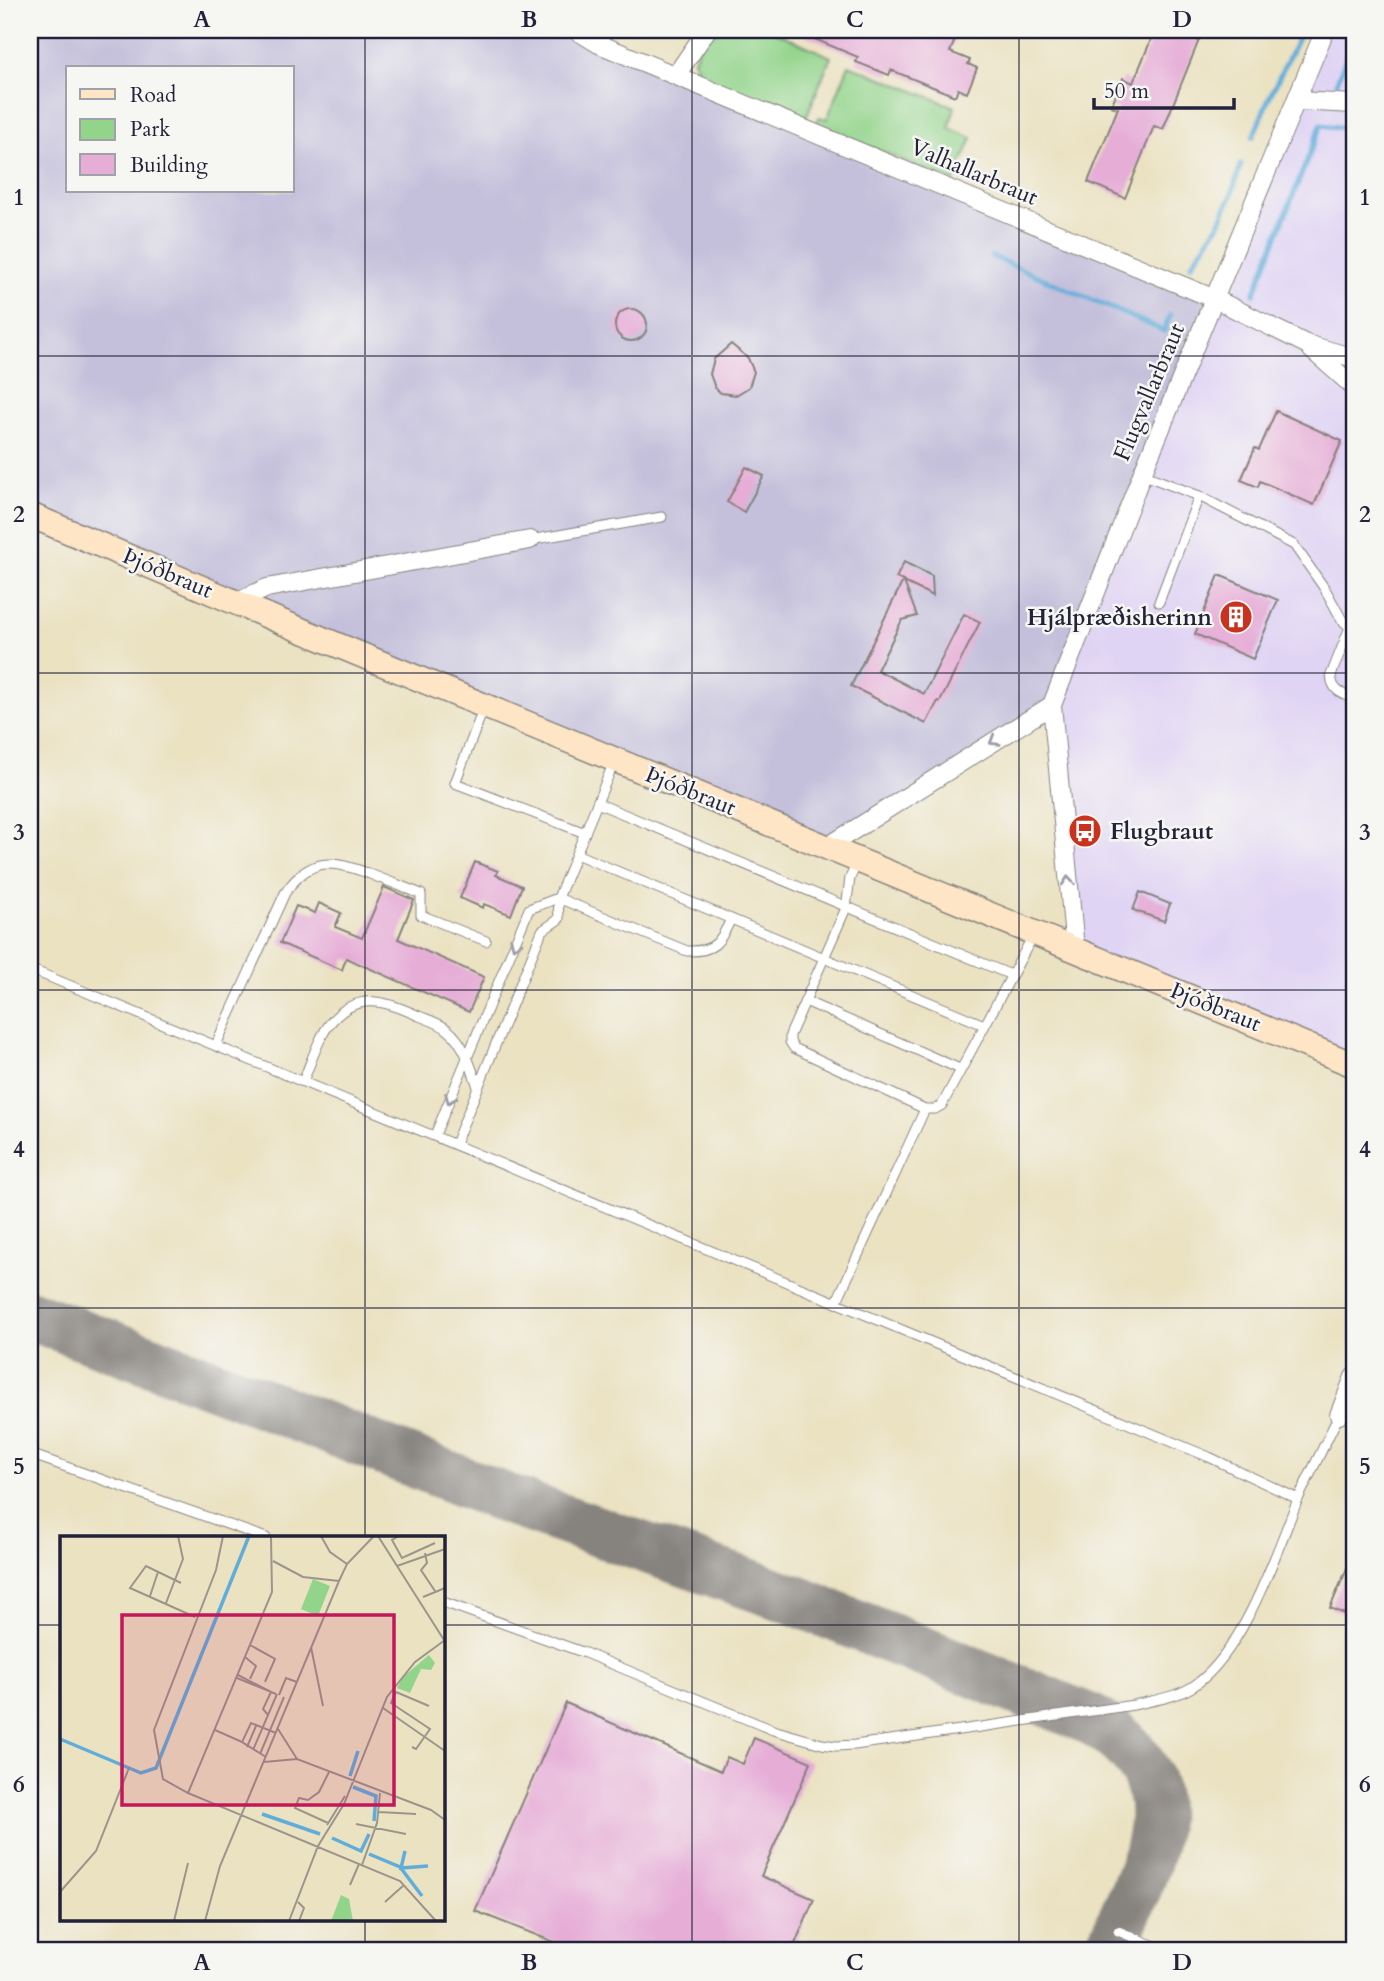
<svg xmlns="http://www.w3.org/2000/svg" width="1384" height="1981" font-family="Cardo,serif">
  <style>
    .built { fill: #e0d4f4 }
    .industrial { fill: #c4c0db; fill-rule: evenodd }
    .green { fill: #93d48b; stroke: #5a7b63; stroke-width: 2 }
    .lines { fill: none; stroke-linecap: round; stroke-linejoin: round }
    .stream { stroke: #61adda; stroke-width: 5 }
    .taxiway { stroke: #86827e; stroke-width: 51 }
    .building { fill: #e6add7 }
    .lane-casing { stroke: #86827e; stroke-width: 11 }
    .street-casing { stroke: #86827e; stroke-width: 20 }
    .secondary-casing { stroke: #86827e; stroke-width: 27 }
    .lane { stroke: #fff; stroke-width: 9 }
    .street { stroke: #fff; stroke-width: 18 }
    .secondary { stroke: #fde5c5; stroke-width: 24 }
    .oneway { stroke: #9c9ca7 }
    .grid { fill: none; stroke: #22223b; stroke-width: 2; stroke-opacity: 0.55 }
    .labels { text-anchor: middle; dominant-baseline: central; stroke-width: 5; stroke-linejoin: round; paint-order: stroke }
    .street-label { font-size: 23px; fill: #22223b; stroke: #f6f6f2 }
    .poi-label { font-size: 23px; font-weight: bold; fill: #22223b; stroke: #f6f6f2; text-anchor: end }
    .inset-river { fill: none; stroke: #61adda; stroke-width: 3.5 }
    .inset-road { fill: none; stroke: #9b958c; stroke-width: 2 }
    .view { fill: #c2185b; fill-opacity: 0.15; stroke: #c2185b; stroke-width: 3.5 }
    .inset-edge { fill: none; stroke: #22223b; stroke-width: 3.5 }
    .neatline { fill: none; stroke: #22223b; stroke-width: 2.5 }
    .grid-label { font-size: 23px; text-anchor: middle; font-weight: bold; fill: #22223b }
  </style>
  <rect width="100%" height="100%" fill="#f6f6f2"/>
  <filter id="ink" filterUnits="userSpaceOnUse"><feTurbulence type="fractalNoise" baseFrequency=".0143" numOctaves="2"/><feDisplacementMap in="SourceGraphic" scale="14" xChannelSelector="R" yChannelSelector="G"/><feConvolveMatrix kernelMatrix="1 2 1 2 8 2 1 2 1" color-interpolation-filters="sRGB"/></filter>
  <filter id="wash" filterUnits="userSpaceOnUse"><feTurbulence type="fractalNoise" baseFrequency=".00686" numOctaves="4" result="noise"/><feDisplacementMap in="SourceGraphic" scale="28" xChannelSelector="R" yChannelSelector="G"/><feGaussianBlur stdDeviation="1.57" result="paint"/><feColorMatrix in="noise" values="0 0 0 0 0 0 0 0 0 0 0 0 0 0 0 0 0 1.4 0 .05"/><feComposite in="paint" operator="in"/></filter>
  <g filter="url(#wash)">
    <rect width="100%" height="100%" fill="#ebe2c2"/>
    <path class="built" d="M1325 30H1354V1065L1075 949 1052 705Z"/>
    <path class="industrial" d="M30 30H576L1215 299 1052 705 827 847 30 515ZM68 68H292V191H68Z"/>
    <g class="green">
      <path d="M705 30H771L831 57 805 120 700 77 694 60Z"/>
      <path d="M849 65 955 107 949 128 972 138 954 182 816 124 819 117 827 119Z"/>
    </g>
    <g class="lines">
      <g class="stream">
        <path d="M1337 82 1354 36"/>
        <path d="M1253 137 1269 98 1302 30"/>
        <path d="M991 256 1164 331 1170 315"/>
        <path d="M1191 265 1218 226 1232 194 1241 164"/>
        <path d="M1254 294 1321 125 1354 129"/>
      </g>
      <path class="taxiway" d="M30 1315 243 1395 522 1505 795 1600 1092 1720C1198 1782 1146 1865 1109 1951"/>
    </g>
    <g id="blocks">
      <g class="building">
        <path d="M793 30H959L950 52 970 60 968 64 977 68 967 93 958 89 955 96 891 70 889 75 856 62 858 57Z"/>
        <path d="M1155 30H1203L1163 129 1154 126 1125 198 1088 182 1118 108 1111 106 1123 78 1133 83Z"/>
        <circle cx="631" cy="325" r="16"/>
        <path d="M731 344 748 358 754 372 749 387 736 395 721 393 715 388 710 374 714 359Z"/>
        <path d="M1276 411 1342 441 1314 505 1260 481 1258 487 1241 480 1255 448 1259 450Z"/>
        <path d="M746 467 764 476 744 512 727 502Z"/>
        <path d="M904 562 932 576 933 596 904 582 917 616 902 620 877 670 924 694 964 614 980 622 940 702 938 701 926 724 851 686 903 581 896 578Z"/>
        <path d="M1219 575 1278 600 1253 659 1195 634Z"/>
        <path d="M475 862 498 871 496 875 522 886 511 915 484 904 483 908 460 898Z"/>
        <path d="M384 887 414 900 398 939 484 977 469 1012 346 958 342 970 280 943 296 906 315 913 319 903 341 913 335 927 362 938Z"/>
        <path d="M1140 892 1170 904 1164 921 1133 910Z"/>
        <path d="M1354 1552V1618L1330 1608Z"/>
        <path d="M566 1703 721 1771 727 1757 743 1764 754 1738 811 1762 761 1876 814 1899 792 1951H577L475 1911Z"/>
      </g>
    </g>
  </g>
  <g filter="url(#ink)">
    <use href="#blocks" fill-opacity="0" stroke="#86827e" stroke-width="2"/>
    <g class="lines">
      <defs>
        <g id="lane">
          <path d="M1142 474 1199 496 1294 545 1325 589 1342 620 1350 627 1331 675C1332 691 1341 693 1354 699"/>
          <path d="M530 540 662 517"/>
          <path d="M1159 602 1199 496"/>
          <path d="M484 707 455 783 585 833"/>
          <path d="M597 803 1011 975"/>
          <path d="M576 854 984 1025"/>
          <path d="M857 863 850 878 846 908 790 1035V1042L794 1048 925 1109H935L942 1105 1034 934"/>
          <path d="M30 969 1209 1457 1298 1499C1276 1553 1244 1651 1195 1685 1178 1697 1154 1700 1134 1705L855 1745 836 1746 822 1744 773 1730 585 1653 443 1602"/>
          <path d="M805 1001 960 1069"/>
          <path d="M216 1045 285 893C310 856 333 860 370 874 387 881 404 887 421 894V915L486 941"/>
          <path d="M303 1081C311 1063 318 1038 331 1022 358 990 387 1002 419 1016 429 1020 440 1023 448 1030 465 1044 471 1067 478 1087"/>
          <path d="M435 1135 529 909 558 898 687 951C714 952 720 943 731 919"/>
          <path d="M455 1144 542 931 559 919 558 898 614 762"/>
          <path d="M836 1303 925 1109"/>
          <path d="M30 1454 266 1538"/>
          <path d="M1298 1499 1339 1415"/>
          <path d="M1118 1931 1167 1951"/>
        </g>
        <g id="street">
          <path d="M576 30 599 44 1215 299 1306 344 1354 358"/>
          <path d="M676 75 707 30"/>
          <path d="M1297 101 1354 104"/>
          <path d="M1311 349 1354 387"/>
          <path d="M236 602 267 588 530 540"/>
          <path d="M827 847 1052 705"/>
          <path d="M1075 949 1052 705 1142 474 1325 30"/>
          <path d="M1339 1415 1354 1377"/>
        </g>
        <path id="secondary" d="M30 515 296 628 1354 1065"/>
      </defs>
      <use href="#lane" class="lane-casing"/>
      <use href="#street" class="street-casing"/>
      <use href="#secondary" class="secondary-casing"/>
      <use href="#lane" class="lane"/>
      <use href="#street" class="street"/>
      <use href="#secondary" class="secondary"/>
    </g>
    <defs><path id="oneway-chevron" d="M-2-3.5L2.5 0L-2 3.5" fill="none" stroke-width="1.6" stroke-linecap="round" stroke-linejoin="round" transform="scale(1.75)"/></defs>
    <g class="oneway">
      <use href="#oneway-chevron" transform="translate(994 741) rotate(148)"/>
      <use href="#oneway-chevron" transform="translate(1068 881) rotate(-95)"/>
      <use href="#oneway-chevron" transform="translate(515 944) rotate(113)"/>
      <use href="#oneway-chevron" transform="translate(450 1099) rotate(112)"/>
    </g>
  </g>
  <path class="grid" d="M365 30V1538M692 30V1951M1019 30V1951M30 356H1354M30 673H1354M30 990H1354M30 1308H1354M30 1625H61M443 1625H1354M365 1920V1951"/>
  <defs>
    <symbol id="building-disc" viewBox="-11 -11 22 22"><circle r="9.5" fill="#c8321e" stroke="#f6f6f2"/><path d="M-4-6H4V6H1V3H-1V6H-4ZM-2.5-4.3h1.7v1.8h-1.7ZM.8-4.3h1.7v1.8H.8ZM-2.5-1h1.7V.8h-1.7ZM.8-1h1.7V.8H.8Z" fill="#fff"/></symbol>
    <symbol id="bus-disc" viewBox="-11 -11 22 22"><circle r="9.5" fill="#c8321e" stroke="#f6f6f2"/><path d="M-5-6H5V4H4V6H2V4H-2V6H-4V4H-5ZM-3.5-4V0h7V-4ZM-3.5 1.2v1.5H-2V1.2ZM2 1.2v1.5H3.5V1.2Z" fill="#fff"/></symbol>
  </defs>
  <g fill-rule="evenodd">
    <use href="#building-disc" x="1217" y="598" width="38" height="38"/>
    <use href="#bus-disc" x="1066" y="812" width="38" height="38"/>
  </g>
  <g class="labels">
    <g class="street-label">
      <text transform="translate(974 172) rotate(23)">Valhallarbraut</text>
      <text transform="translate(1149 392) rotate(-67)">Flugvallarbraut</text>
      <text transform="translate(168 573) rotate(23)">Þjóðbraut</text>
      <text transform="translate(691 791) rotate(22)">Þjóðbraut</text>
      <text transform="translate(1216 1007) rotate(22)">Þjóðbraut</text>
    </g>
    <g class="poi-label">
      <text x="1212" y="617">Hjálpræðisherinn</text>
      <text x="1110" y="831" text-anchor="start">Flugbraut</text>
    </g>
  </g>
  <g transform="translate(60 1536)">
    <rect width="385" height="385" fill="#ebe2c2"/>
    <path d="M253 43 270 50 258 80 241 73ZM369 119 375 127 371 134 361 133 350 157 337 152 343 141ZM281 359 289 363 293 385H271Z" fill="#93d48b"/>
    <path class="inset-river" d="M0 203 81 237 96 232 189 0M290 240 298 215M293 251 316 260 314 285M202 278 260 298M272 302 301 315 309 298M345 315 341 332 368 330M309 318 340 331 362 360"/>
    <path class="inset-road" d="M163 0 156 34 94 194 103 243 128 257 212 56 211 0M261 0 270 16 287 28M318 0 384 104M339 0 332 4 342 22 375 7M365 17 367 27 361 34 375 55M213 25 243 41 279 45M337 30 385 13M121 47 86 30 70 52 135 81M90 60 98 36M363 61 385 52M106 67 123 23 118 0M190 109 215 123 205 146M251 111 263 170M185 121 196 130 190 143M178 139 211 156M177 142 216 158M336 156 331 167 370 193 356 213 352 211M336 156 369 170M219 159 226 142 237 146M323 172 385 215M208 179 203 173 211 156M218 193 237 223M155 194 182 206M187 211 196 190M193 214 217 158M200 218 224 161M206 221 182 206 191 187 216 197M204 226 237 223 371 274 385 284M128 257 340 345 376 385M319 276 356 278M268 287 235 272 239 262 248 264 259 256 269 236M296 288 346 298M267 289 285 260M302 329 317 287 320 257M290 349 299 328M0 356 36 315 69 232M238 366 244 372 239 385M325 366 344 349M114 385 128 327M145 385 160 330 279 45 287 28 314 0M229 385 258 310 284 268 327 161 355 126 385 104"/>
    <path class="view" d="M62 79H334V269H62Z"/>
    <rect width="385" height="385" class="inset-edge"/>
  </g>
  <rect width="1384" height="1981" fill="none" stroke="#f6f6f2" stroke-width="77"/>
  <rect x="66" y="66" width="228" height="126" fill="#f6f6f2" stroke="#a1a1a9" stroke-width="2"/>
  <rect x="80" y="89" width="35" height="10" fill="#fde5c5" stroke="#a1a1a9" stroke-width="2"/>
  <text x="130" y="102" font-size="21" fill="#22223b">Road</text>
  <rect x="80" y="119" width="35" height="21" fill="#93d48b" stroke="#a1a1a9" stroke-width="2"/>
  <text x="130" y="136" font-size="21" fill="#22223b">Park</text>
  <rect x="80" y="154" width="35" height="21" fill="#e6add7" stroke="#a1a1a9" stroke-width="2"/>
  <text x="130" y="172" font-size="21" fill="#22223b">Building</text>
  <path d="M1094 98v10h140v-10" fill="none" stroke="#22223b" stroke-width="3.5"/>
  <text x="1104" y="98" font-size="21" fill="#22223b" stroke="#f6f6f2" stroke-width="5" paint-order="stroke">50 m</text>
  <rect x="38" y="38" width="1308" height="1904" class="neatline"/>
  <g class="grid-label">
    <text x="202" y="27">A</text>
    <text x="529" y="27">B</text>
    <text x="855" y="27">C</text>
    <text x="1182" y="27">D</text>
    <text x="19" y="205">1</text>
    <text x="1365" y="205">1</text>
    <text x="19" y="522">2</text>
    <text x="1365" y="522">2</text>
    <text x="19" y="840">3</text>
    <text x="1365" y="840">3</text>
    <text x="19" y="1157">4</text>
    <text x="1365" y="1157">4</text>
    <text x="19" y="1474">5</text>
    <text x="1365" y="1474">5</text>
    <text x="19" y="1792">6</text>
    <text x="1365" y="1792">6</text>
    <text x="202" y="1970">A</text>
    <text x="529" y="1970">B</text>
    <text x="855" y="1970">C</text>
    <text x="1182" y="1970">D</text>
  </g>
</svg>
